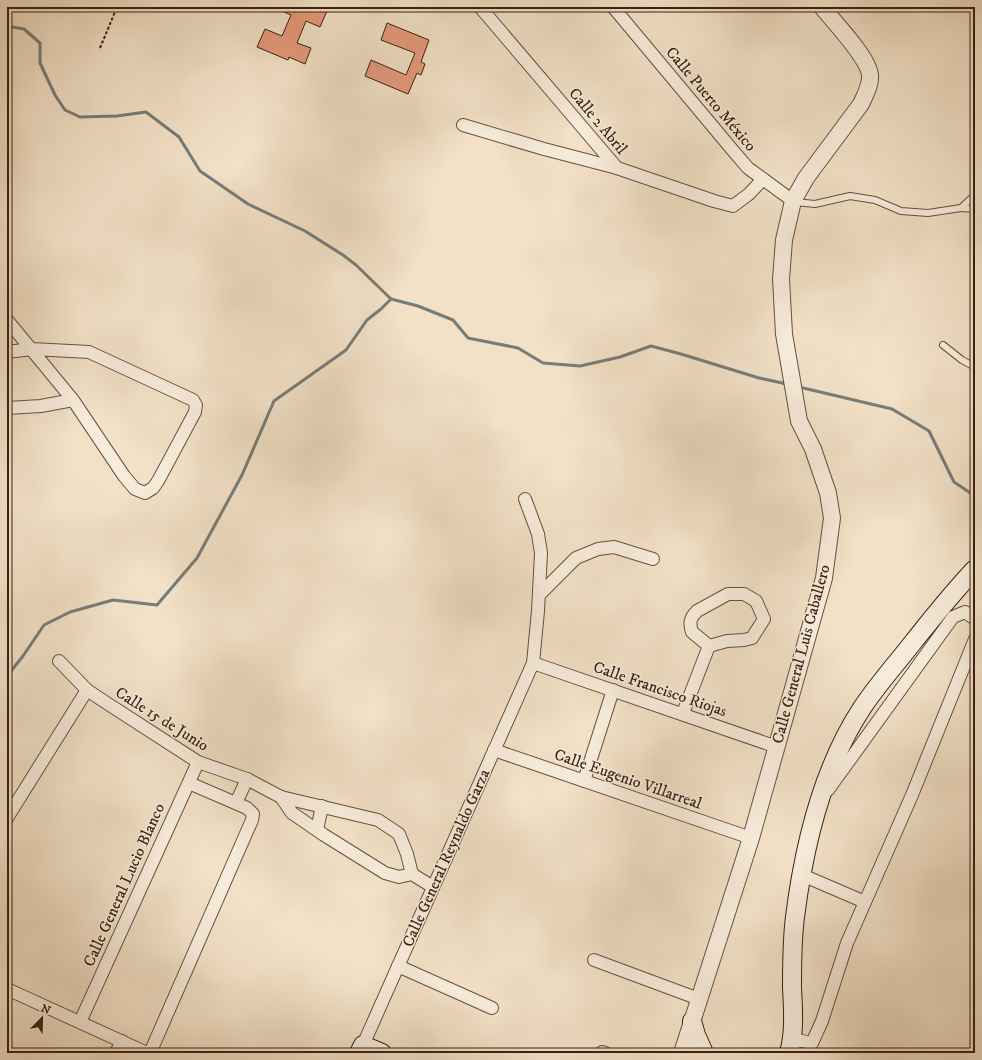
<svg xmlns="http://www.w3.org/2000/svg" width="982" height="1060" font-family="'IM FELL DW Pica',serif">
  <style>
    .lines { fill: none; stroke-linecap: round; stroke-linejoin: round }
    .stream { stroke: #767d79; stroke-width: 3 }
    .building { fill: #e59a7b; stroke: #392012 }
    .service-casing { stroke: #67503f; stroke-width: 8 }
    .minor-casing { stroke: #67503f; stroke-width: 14 }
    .tertiary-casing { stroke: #67503f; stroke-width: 18 }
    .secondary-casing { stroke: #392012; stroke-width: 20 }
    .path { stroke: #392012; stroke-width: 2; stroke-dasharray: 3 2; stroke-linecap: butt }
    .service { stroke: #f7ecdb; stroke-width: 6 }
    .minor { stroke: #f7ecdb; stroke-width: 12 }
    .tertiary { stroke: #f7ecdb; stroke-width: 16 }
    .secondary { stroke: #f7ecdb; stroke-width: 18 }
    .labels { text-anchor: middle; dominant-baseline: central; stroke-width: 3; stroke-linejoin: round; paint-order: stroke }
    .street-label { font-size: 16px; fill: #392012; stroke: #f7ecdb }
  </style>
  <rect width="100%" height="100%" fill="#f2e1c7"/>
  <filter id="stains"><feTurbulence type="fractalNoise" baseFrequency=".005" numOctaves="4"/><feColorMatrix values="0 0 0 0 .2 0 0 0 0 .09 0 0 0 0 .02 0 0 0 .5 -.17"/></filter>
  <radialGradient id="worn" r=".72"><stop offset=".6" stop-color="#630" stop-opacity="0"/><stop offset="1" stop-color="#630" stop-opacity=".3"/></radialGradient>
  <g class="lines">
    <g class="stream">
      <path d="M7 26 24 29 40 43V63L55 95 65 110 80 117 117 116 146 112 179 137 200 171 248 204 305 231 343 255 356 265 391 299"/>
      <path d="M799 387 892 409 929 431 954 482 975 496"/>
      <path d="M7 676 23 656 44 625 70 612 113 600 157 605 197 558 242 475 274 401 346 350 367 320 381 309 391 299 418 306 453 320 468 338 518 348 543 363 580 366 620 357 651 346 681 354 759 378 787 384"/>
    </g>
  </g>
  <g class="building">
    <path d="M273 7H317L327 11 320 27 306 21 297 43 311 48 305 64 289 57 288 60 257 47 265 29 282 36 291 15Z"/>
    <path d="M387 23 429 40 421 62 425 64 421 75 417 73 408 94 365 76 371 60 406 75 415 53 381 40Z"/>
  </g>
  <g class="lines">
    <defs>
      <g id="service">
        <path d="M795 202 815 204 850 196 875 200 901 211 928 213 961 208 975 195"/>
        <path d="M961 208 975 209"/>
        <path d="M943 345 962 360 975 367"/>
      </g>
      <g id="minor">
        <path d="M480 7 617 168"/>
        <path d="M613 7 735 153 748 168 793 201"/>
        <path d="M463 125 544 149 617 168 714 201 733 206 749 194 763 179"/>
        <path d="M7 320 73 400 124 476 135 489 145 493 153 488 158 481 195 412 196 405 193 400 89 352 32 349 7 352"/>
        <path d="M7 408 41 406 73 400"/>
        <path d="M539 595 576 558 598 549 614 547 653 559"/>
        <path d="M59 661 87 690 105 702 198 762 247 779 281 797 292 813 324 835 385 873 399 877 412 874 433 887"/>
        <path d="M533 663 777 747"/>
        <path d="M683 713 709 646 727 641 744 640 752 638 764 619 756 601 744 594H728L697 611C690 618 689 623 692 632L709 646"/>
        <path d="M494 750 751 838"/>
        <path d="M584 781 613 690"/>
        <path d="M828 790 953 617 965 612 975 619"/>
        <path d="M281 797 378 820 399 834 407 854 412 874"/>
        <path d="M236 803 247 779"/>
        <path d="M7 818 87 690"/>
        <path d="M317 830 322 806"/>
        <path d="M802 875 865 902"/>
        <path d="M594 960 699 999"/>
        <path d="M398 966 492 1008"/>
        <path d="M7 989 147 1053"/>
        <path d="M80 1022 198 762"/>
        <path d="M792 1039 812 1043 822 1021 847 943 912 795 975 639"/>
        <path d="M363 1045 533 663 538 611 541 553 538 534 525 499"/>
        <path d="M602 1052 605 1053"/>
        <path d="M116 1053 122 1041"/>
        <path d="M150 1053 252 820 253 814 247 808 189 783"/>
      </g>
      <path id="tertiary" d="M682 1053 751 838 824 578 832 518 828 493 813 449 799 421 784 334 781 279 784 240 793 201 806 178 861 104C865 95 871 85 870 75 868 57 834 22 822 7"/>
      <g id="secondary">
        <path d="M692 1021 696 1035 704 1053"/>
        <path d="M359 1053 363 1045 382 1053"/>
        <path d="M789 1053C795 1031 793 1009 792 987 792 963 792 940 795 917 804 845 822 769 862 708 878 684 897 663 914 641 934 616 953 592 975 569"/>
      </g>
    </defs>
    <use href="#service" class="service-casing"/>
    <use href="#minor" class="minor-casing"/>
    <use href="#tertiary" class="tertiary-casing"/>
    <use href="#secondary" class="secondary-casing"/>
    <path class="path" d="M100 48 117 7"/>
    <use href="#service" class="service"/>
    <use href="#minor" class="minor"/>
    <use href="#tertiary" class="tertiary"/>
    <use href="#secondary" class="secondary"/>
  </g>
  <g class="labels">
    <g class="street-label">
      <text transform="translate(711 99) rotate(50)">Calle Puerto México</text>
      <text transform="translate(598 121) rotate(50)">Calle 2 Abril</text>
      <text transform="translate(801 654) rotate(-75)">Calle General Luis Caballero</text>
      <text transform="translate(660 689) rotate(19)">Calle Francisco Riojas</text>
      <text transform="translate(162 719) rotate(32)">Calle 15 de Junio</text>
      <text transform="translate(628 779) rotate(19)">Calle Eugenio Villarreal</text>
      <text transform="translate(446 858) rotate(-66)">Calle General Reynaldo Garza</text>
      <text transform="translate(124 885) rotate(-66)">Calle General Lucio Blanco</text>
    </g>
  </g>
  <rect width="982" height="1060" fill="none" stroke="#f2e1c7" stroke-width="24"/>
  <rect x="8" y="8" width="966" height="1044" fill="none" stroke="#392012" stroke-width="2"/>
  <rect x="12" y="12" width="958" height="1036" fill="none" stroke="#392012"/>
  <g transform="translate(42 1018) rotate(23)" stroke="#f7ecdb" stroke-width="3" paint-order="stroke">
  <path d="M0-3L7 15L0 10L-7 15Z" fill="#392012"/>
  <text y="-6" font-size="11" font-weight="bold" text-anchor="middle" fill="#392012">N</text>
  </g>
  <rect width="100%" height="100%" filter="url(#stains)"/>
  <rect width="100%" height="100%" fill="url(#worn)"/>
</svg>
